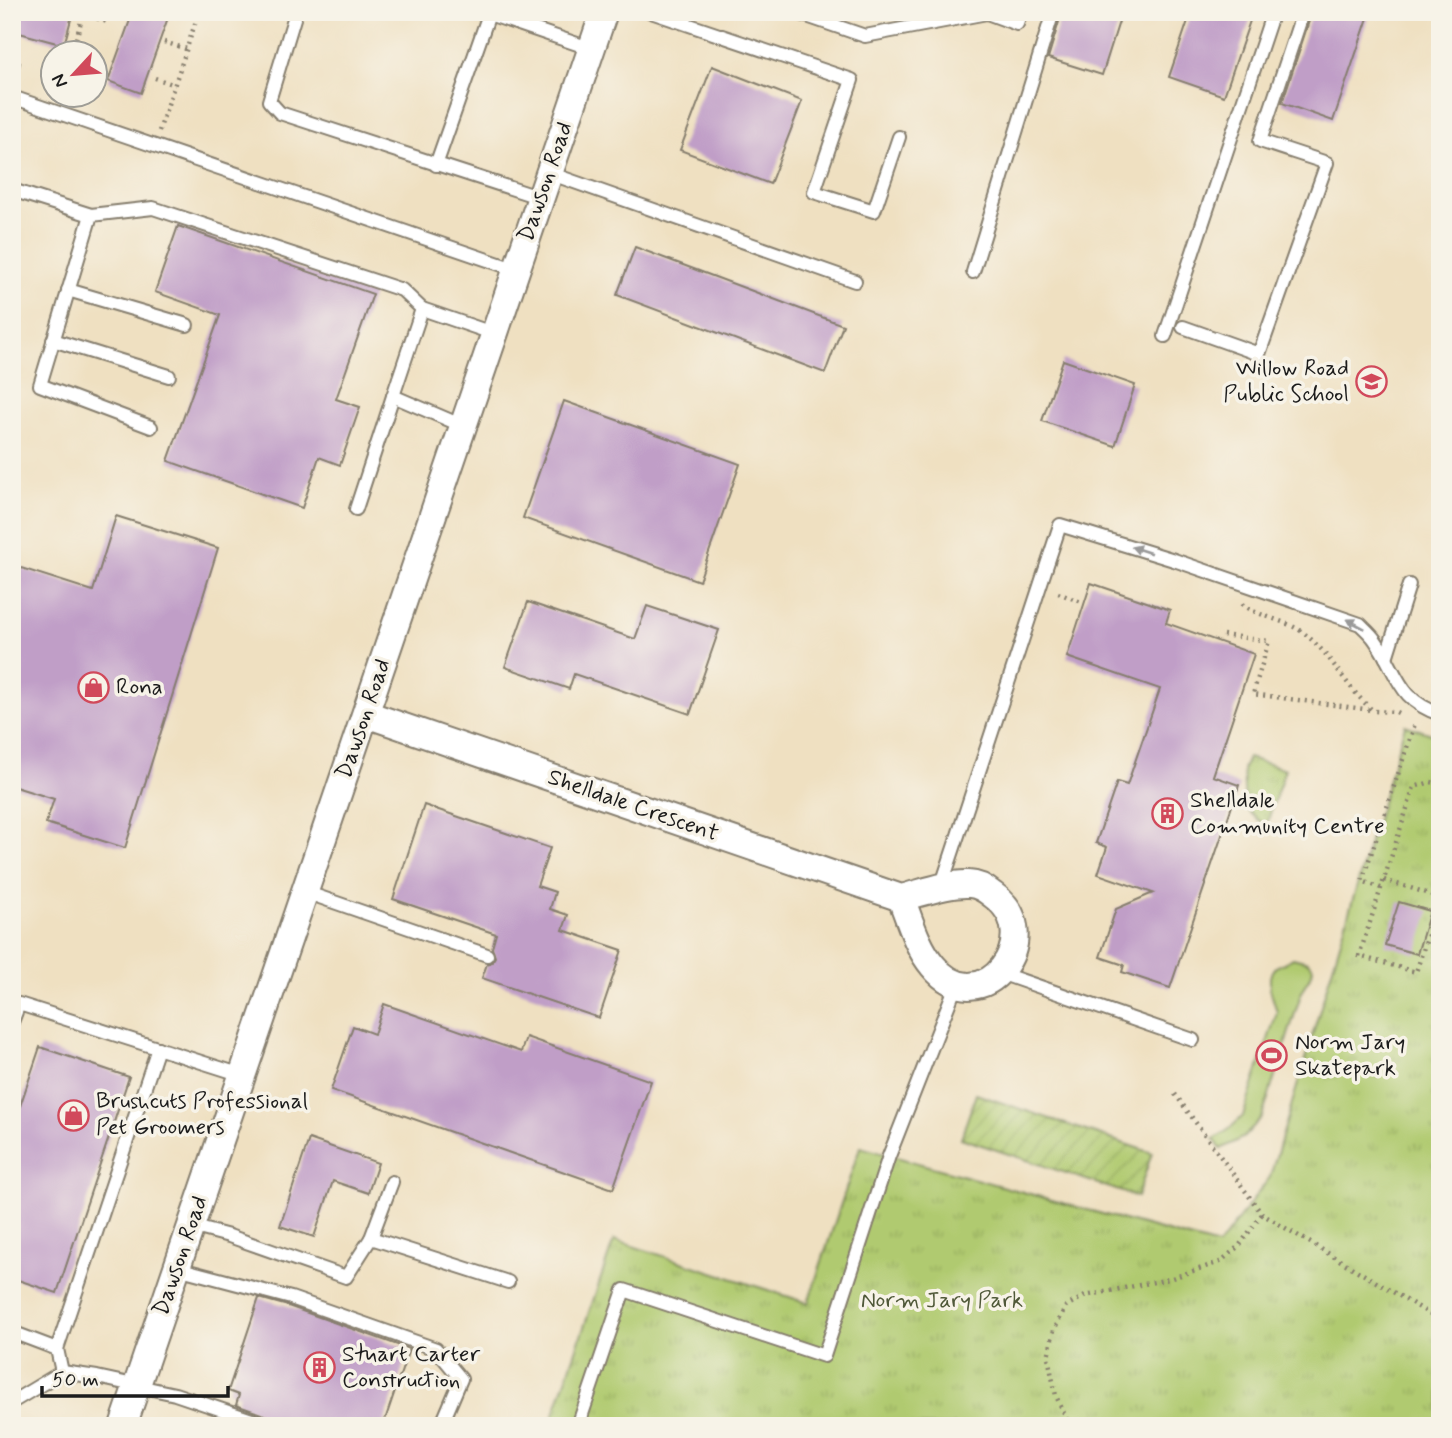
<svg xmlns="http://www.w3.org/2000/svg" width="1452" height="1438" font-family="Mynerve,sans-serif">
  <style>
    .grass { fill: #b0ca70; stroke: #667346; stroke-width: 2 }
    .park { fill: url(#park-tufts); stroke: #667346; stroke-width: 2 }
    .garden { fill: url(#garden-furrows); stroke: #667346; stroke-width: 2 }
    .building { fill: #c09ec7 }
    .lines { fill: none; stroke-linecap: round; stroke-linejoin: round }
    .service-casing { stroke: #867e6e; stroke-width: 16 }
    .minor-casing { stroke: #867e6e; stroke-width: 30 }
    .path { stroke: #867e6e; stroke-width: 4.5; stroke-dasharray: 2 5; stroke-linecap: butt }
    .service { stroke: #fff; stroke-width: 12 }
    .minor { stroke: #fff; stroke-width: 26 }
    .oneway { fill: #999 }
    .labels { text-anchor: middle; dominant-baseline: central; stroke-width: 7; stroke-linejoin: round; paint-order: stroke }
    .street-label { font-size: 23px; fill: #1c1c1c; stroke: #f7f3e8 }
    .poi-label { font-size: 23px; fill: #1c1c1c; stroke: #f7f3e8; text-anchor: start }
    .park-label { font-size: 23px; fill: #505939; stroke: #f7f3e8 }
  </style>
  <defs>
    <pattern id="park-tufts" width="24" height="20" patternUnits="userSpaceOnUse" patternTransform="scale(1.75)"><rect width="24" height="20" fill="#b0ca70"/><path d="M3 7l-1-3M5 7V3M7 7l1-3M15 17l-1-3M17 17v-4M19 17l1-3" fill="none" stroke="#97ad60"/></pattern>
    <pattern id="garden-furrows" width="10" height="10" patternUnits="userSpaceOnUse" patternTransform="scale(1.75)"><rect width="10" height="10" fill="#b0ca70"/><path d="M-1 1l2-2M0 10L10 0M9 11l2-2" fill="none" stroke="#97ad60"/></pattern>
  </defs>
  <rect width="100%" height="100%" fill="#f7f3e8"/>
  <filter id="ink" filterUnits="userSpaceOnUse"><feTurbulence type="fractalNoise" baseFrequency=".0143" numOctaves="2"/><feDisplacementMap in="SourceGraphic" scale="14" xChannelSelector="R" yChannelSelector="G"/><feConvolveMatrix kernelMatrix="1 2 1 2 8 2 1 2 1" color-interpolation-filters="sRGB"/></filter>
  <filter id="wash" filterUnits="userSpaceOnUse"><feTurbulence type="fractalNoise" baseFrequency=".00686" numOctaves="4" result="noise"/><feDisplacementMap in="SourceGraphic" scale="28" xChannelSelector="R" yChannelSelector="G"/><feGaussianBlur stdDeviation="1.57" result="paint"/><feColorMatrix in="noise" values="0 0 0 0 0 0 0 0 0 0 0 0 0 0 0 0 0 1.4 0 .05"/><feComposite in="paint" operator="in"/></filter>
  <g filter="url(#wash)">
    <rect width="100%" height="100%" fill="#efe0c1"/>
    <path class="grass" d="M1293 958 1308 962 1313 967 1312 974 1303 988 1262 1117 1244 1137 1221 1149 1214 1139 1228 1130 1243 1116 1277 1012 1270 989V977L1274 968Z"/>
    <g class="park">
      <path d="M1405 725 1440 737V1426H550L614 1240 808 1303 860 1147 1218 1246 1270 1177Z"/>
      <path d="M1248 758 1285 769 1267 823 1261 822 1245 808 1243 769Z"/>
    </g>
    <path class="garden" d="M976 1094 1152 1153 1137 1197 961 1138Z"/>
    <g id="blocks">
      <g class="building">
        <path d="M12 12H73L64 45 12 31Z"/>
        <path d="M133 12H170L141 93 108 81Z"/>
        <path d="M1062 12H1122L1102 75 1048 58Z"/>
        <path d="M1191 12H1253L1224 96 1169 77Z"/>
        <path d="M1312 12H1370L1333 121 1282 103Z"/>
        <path d="M712 66 802 101 770 184 680 150Z"/>
        <path d="M178 226 373 294 336 399 360 407 340 465 319 457 302 508 168 461 220 315 155 292Z"/>
        <path d="M635 247 843 325 825 373 617 295Z"/>
        <path d="M1063 360 1135 385 1115 446 1042 421Z"/>
        <path d="M564 401 740 464 699 581 523 518Z"/>
        <path d="M116 516 218 548 125 848 46 823 54 799 12 786V565L93 591Z"/>
        <path d="M1091 583 1170 610 1166 623 1254 654 1213 776 1239 785 1170 988 1122 972 1124 965 1100 957 1116 909 1153 893 1098 874 1107 847 1096 843 1117 782 1127 785 1160 689 1067 657Z"/>
        <path d="M528 602 635 639 647 606 719 630 690 714 574 674 569 689 505 667Z"/>
        <path d="M424 805 550 848 537 886 555 892 550 909 568 915 563 930 622 950 599 1018 482 978 487 964 492 962 495 957 492 948 496 934 393 899Z"/>
        <path d="M1399 902 1430 911 1417 954 1385 945Z"/>
        <path d="M384 1004 521 1052 526 1037 651 1081 613 1189 331 1090 353 1026 374 1034Z"/>
        <path d="M40 1047 129 1077 57 1293 12 1278V1130Z"/>
        <path d="M309 1139 378 1163 368 1193 333 1181 314 1237 280 1226Z"/>
        <path d="M259 1298 288 1306 409 1349 383 1426H279L273 1418 236 1405 239 1395 228 1391Z"/>
      </g>
    </g>
  </g>
  <g filter="url(#ink)">
    <use href="#blocks" fill-opacity="0" stroke="#867e6e" stroke-width="2"/>
    <g class="lines">
      <defs>
        <g id="service">
          <path d="M296 12 269 101 280 113 541 198"/>
          <path d="M651 12 852 80 814 192 874 211 899 137"/>
          <path d="M795 12 865 36 987 13 1017 24 1021 12"/>
          <path d="M489 14 592 49"/>
          <path d="M18 99 517 270"/>
          <path d="M436 165 489 14 484 12"/>
          <path d="M549 173 855 281"/>
          <path d="M12 190 91 215"/>
          <path d="M973 272 1053 12"/>
          <path d="M68 290 187 325"/>
          <path d="M1183 327 1259 354 1327 163 1260 141 1303 12"/>
          <path d="M1165 336 1273 12"/>
          <path d="M53 340 169 376"/>
          <path d="M463 426 393 396 422 309 495 334"/>
          <path d="M151 427 40 385 91 215 153 208 402 290 422 309"/>
          <path d="M356 509 393 396"/>
          <path d="M1386 658 1409 585"/>
          <path d="M941 887 1060 525 1174 560 1360 624C1365 629 1371 634 1375 640 1398 672 1397 700 1440 714"/>
          <path d="M305 892 487 955"/>
          <path d="M1000 973 1193 1040"/>
          <path d="M12 1022 19 1004 242 1075"/>
          <path d="M191 1226 229 1236 346 1277 371 1238 508 1282"/>
          <path d="M371 1238 392 1182"/>
          <path d="M177 1268 291 1298 436 1349 461 1379 441 1426"/>
          <path d="M12 1332 57 1349 62 1372"/>
          <path d="M57 1349 158 1048"/>
          <path d="M12 1402 62 1372 97 1377 175 1394 270 1426"/>
          <path d="M578 1426 624 1290 824 1356 889 1156 957 983"/>
        </g>
        <g id="minor">
          <path d="M366 714 901 898C922 893 947 883 969 884 977 884 987 890 993 895 1050 935 982 1026 933 966 917 947 910 921 901 898"/>
          <path d="M123 1426 604 12"/>
        </g>
      </defs>
      <use href="#service" class="service-casing"/>
      <use href="#minor" class="minor-casing"/>
      <g class="path">
        <path d="M84 14 110 23"/>
        <path d="M164 42 187 49"/>
        <path d="M72 52 84 12"/>
        <path d="M12 62 23 65"/>
        <path d="M94 62 102 64"/>
        <path d="M155 78 175 85"/>
        <path d="M159 131 199 12"/>
        <path d="M1058 593 1084 603"/>
        <path d="M1242 604C1260 618 1286 619 1305 634 1333 656 1348 691 1374 711L1396 712 1400 714"/>
        <path d="M1223 635 1269 641 1253 694 1371 710"/>
        <path d="M1440 784 1431 782 1414 787 1359 956 1416 972 1440 898"/>
        <path d="M1384 880 1440 897"/>
        <path d="M1381 888 1362 881 1415 724 1413 723"/>
        <path d="M1175 1094 1262 1214 1440 1320"/>
        <path d="M1070 1426 1056 1396 1048 1357 1054 1330 1066 1306 1085 1296 1169 1279 1220 1262 1239 1246 1262 1214"/>
      </g>
      <use href="#service" class="service"/>
      <use href="#minor" class="minor"/>
    </g>
    <defs><path id="oneway-solid" d="M-6-.8H1V-3.2L6.5 0L1 3.2V.8H-6Z" transform="scale(1.75)"/></defs>
    <g class="oneway">
      <use href="#oneway-solid" transform="translate(1141 550) rotate(-162)"/>
      <use href="#oneway-solid" transform="translate(1356 624) rotate(-151)"/>
    </g>
  </g>
  <defs>
    <symbol id="school-ring" viewBox="-11 -11 22 22"><circle r="9.5" fill="#f7f3e8" stroke="#d1495b" stroke-width="1.5"/><path d="M0-5L7-2L0 1L-7-2ZM-4 1L0 2.5L4 1V4Q0 6-4 4Z" fill="#d1495b"/></symbol>
    <symbol id="shop-ring" viewBox="-11 -11 22 22"><circle r="9.5" fill="#f7f3e8" stroke="#d1495b" stroke-width="1.5"/><path d="M-5-2.5h2.3a2.7 3.5 0 0 1 5.4 0H5L5.5 6h-11ZM-1.5-2.5h3a1.5 2.3 0 0 0-3 0Z" fill="#d1495b"/></symbol>
    <symbol id="building-ring" viewBox="-11 -11 22 22"><circle r="9.5" fill="#f7f3e8" stroke="#d1495b" stroke-width="1.5"/><path d="M-4-6H4V6H1V3H-1V6H-4ZM-2.5-4.3h1.7v1.8h-1.7ZM.8-4.3h1.7v1.8H.8ZM-2.5-1h1.7V.8h-1.7ZM.8-1h1.7V.8H.8Z" fill="#d1495b"/></symbol>
    <symbol id="stadium-ring" viewBox="-11 -11 22 22"><circle r="9.5" fill="#f7f3e8" stroke="#d1495b" stroke-width="1.5"/><path d="M0-5a6.5 5 0 1 0 0 10a6.5 5 0 1 0 0-10ZM-3.5-1.8h7v3.6h-7Z" fill="#d1495b"/></symbol>
  </defs>
  <g fill-rule="evenodd">
    <use href="#school-ring" x="1354" y="364" width="35" height="35"/>
    <use href="#shop-ring" x="76" y="670" width="35" height="35"/>
    <use href="#building-ring" x="1150" y="796" width="35" height="35"/>
    <use href="#stadium-ring" x="1254" y="1038" width="35" height="35"/>
    <use href="#shop-ring" x="56" y="1098" width="35" height="35"/>
    <use href="#building-ring" x="302" y="1350" width="35" height="35"/>
  </g>
  <g class="labels">
    <g class="street-label">
      <text transform="translate(546 182) rotate(-71)">Dawson Road</text>
      <text transform="translate(364 719) rotate(-71)">Dawson Road</text>
      <text transform="translate(633 806) rotate(19)">Shelldale Crescent</text>
      <text transform="translate(181 1256) rotate(-71)">Dawson Road</text>
    </g>
    <g class="poi-label">
      <text x="1349" y="369" text-anchor="end">Willow Road<tspan x="1349" dy="26">Public School</tspan></text>
      <text x="116" y="688">Rona</text>
      <text x="1190" y="801">Shelldale<tspan x="1190" dy="26">Community Centre</tspan></text>
      <text x="1295" y="1043">Norm Jary<tspan x="1295" dy="26">Skatepark</tspan></text>
      <text x="96" y="1102">Brushcuts Professional<tspan x="96" dy="26">Pet Groomers</tspan></text>
      <text x="342" y="1355">Stuart Carter<tspan x="342" dy="26">Construction</tspan></text>
    </g>
    <g class="park-label">
      <text x="942" y="1301">Norm Jary Park</text>
    </g>
  </g>
  <rect width="1452" height="1438" fill="none" stroke="#f7f3e8" stroke-width="42"/>
  <g transform="translate(74 74) rotate(244)"><circle r="33" fill="#f7f3e8" stroke="#9f9d96" stroke-width="2"/>
  <path d="M0-5L12 26L0 18L-12 26Z" fill="#d1495b"/>
  <text y="-10" font-size="19" font-weight="bold" text-anchor="middle" fill="#1c1c1c">N</text>
  </g>
  <path d="M42 1386v10h186v-10" fill="none" stroke="#1c1c1c" stroke-width="3.5"/>
  <text x="52" y="1386" font-size="21" fill="#1c1c1c" stroke="#f7f3e8" stroke-width="5" paint-order="stroke">50 m</text>
</svg>
